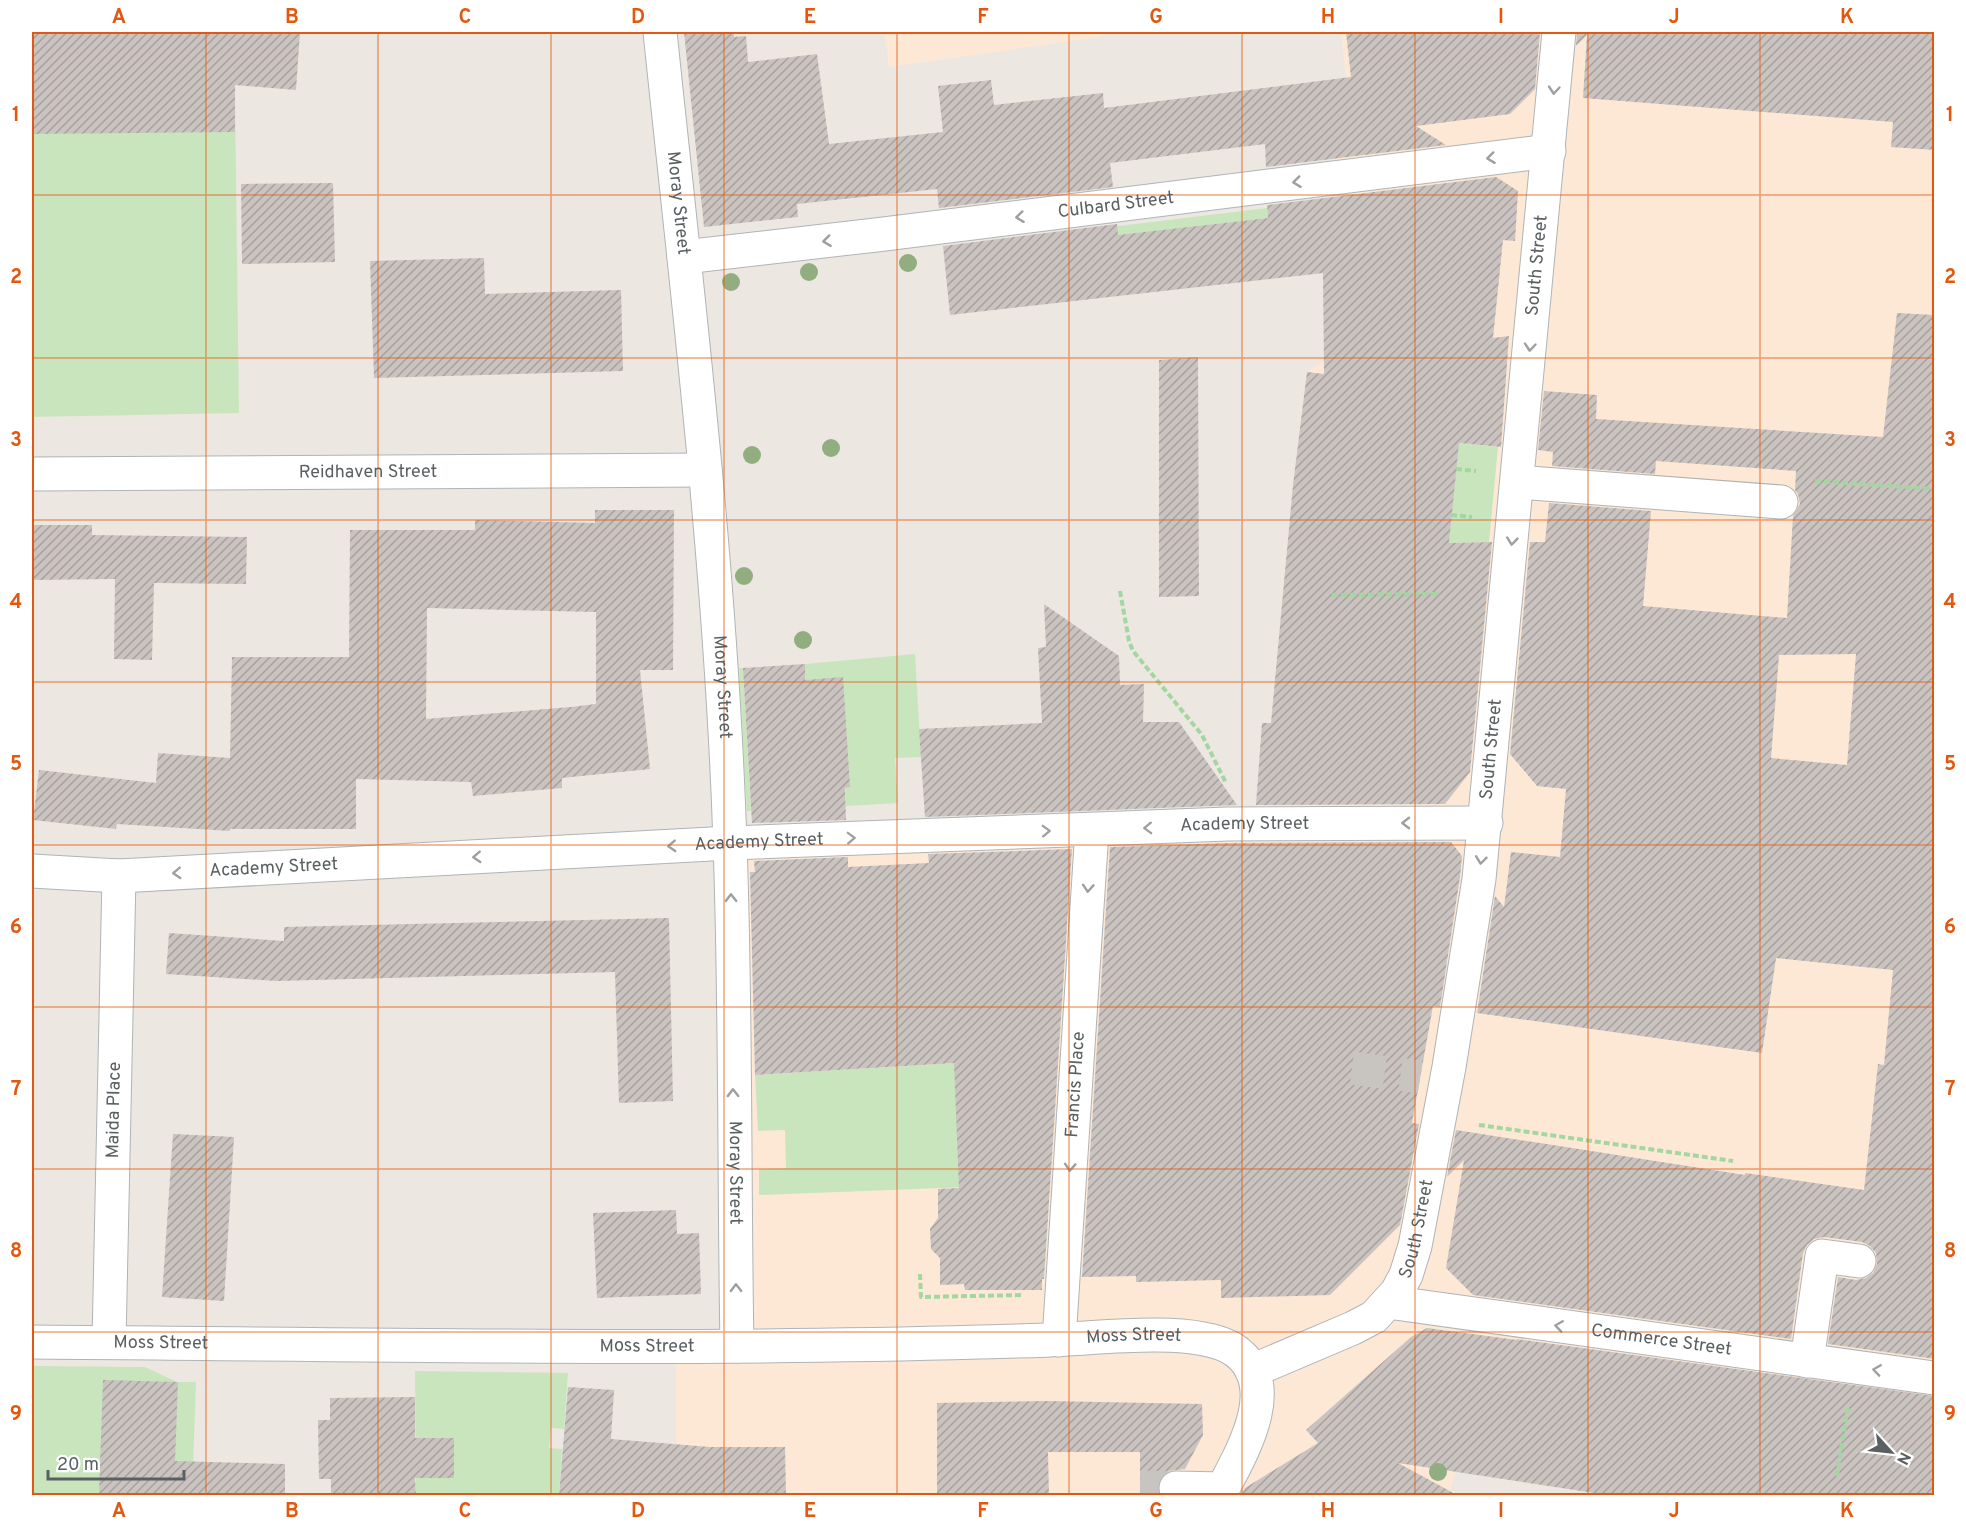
<svg xmlns="http://www.w3.org/2000/svg" width="1966" height="1527" font-family="Overpass,sans-serif">
  <style>
    .commercial { fill: #fde8d5 }
    .garden { fill: #c9e5bd }
    .building { fill: url(#building-hatch); fill-rule: evenodd }
    .lines { fill: none; stroke-linecap: round; stroke-linejoin: round }
    .minor-tunnel { stroke: #c8c5c1; stroke-width: 33; stroke-dasharray: 33 16; stroke-linecap: butt }
    .minor-casing { stroke: #afb4b7; stroke-width: 35 }
    .path { stroke: #a3d6a0; stroke-width: 4; stroke-dasharray: 6 3; stroke-linecap: butt }
    .minor { stroke: #fff; stroke-width: 33 }
    .tree { fill: #92ae81 }
    .oneway { stroke: #9ca0a1 }
    .grid { fill: none; stroke: #e15910; stroke-width: 1.5; stroke-opacity: 0.55 }
    .labels { text-anchor: middle; dominant-baseline: central; stroke-width: 6; stroke-linejoin: round; paint-order: stroke }
    .street-label { font-size: 18px; fill: #5a6062; stroke: #fff }
    .neatline { fill: none; stroke: #e15910; stroke-width: 2 }
    .grid-label { font-size: 20px; text-anchor: middle; font-weight: bold; fill: #e15910 }
  </style>
  <defs>
    <pattern id="building-hatch" width="6" height="6" patternUnits="userSpaceOnUse" patternTransform="scale(1.5)"><rect width="6" height="6" fill="#cac3c0"/><path d="M-1 1l2-2M0 6l6-6M5 7l2-2" fill="none" stroke="#a7a29f"/></pattern>
  </defs>
  <rect width="100%" height="100%" fill="#ede7e1"/>
  <g class="commercial">
    <path d="M884 32H1101L1099 37 889 67Z"/>
    <path d="M1341 32H1934V1495L1583 1491 1534 1484 1457 1468 1450 1490 1459 1495 676 1496V1339L748 1338 740 852 1247 817 1263 796 1267 750H1260L1262 723H1271L1292 493 1307 372 1324 361 1323 298 1331 297 1340 199 1334 142 1352 139Z"/>
  </g>
  <g class="garden">
    <path d="M75 69 179 99 235 100 239 413 32 417V70Z"/>
    <path d="M1267 208 1268 218 1095 238 1094 229Z"/>
    <path d="M1458 443 1498 447 1489 542 1449 543Z"/>
    <path d="M915 654 921 757 895 758 898 803 846 806 843 678 805 680V664Z"/>
    <path d="M739 668H743L751 811H747Z"/>
    <path d="M954 1063 1044 1184 759 1195V1169L786 1168 785 1130 758 1131 755 1075Z"/>
    <path d="M32 1366 145 1367 177 1382H196L192 1495 32 1496Z"/>
    <path d="M415 1371 568 1373 564 1429 551 1428 549 1448 562 1449 559 1495H416Z"/>
  </g>
  <g class="building">
    <path d="M32 32H300L296 90 235 85V132L32 134Z"/>
    <path d="M684 32H734V37L746 36 748 62 817 54 829 144 943 132 938 86 991 80 994 105 1103 93 1104 108 1351 77 1346 32H1540L1535 89 1510 114 1416 126 1446 145 1266 167 1265 144 1110 163 1113 187 939 208 937 189 797 204 798 217 704 227Z"/>
    <path d="M1577 32H1935V150L1891 147 1893 122 1583 98 1587 35 1576 46Z"/>
    <path d="M1496 177 1518 191 1515 241 1503 240 1493 338 1509 336 1501 447 1459 443 1449 543 1492 542 1470 772 1445 804 1256 805 1262 723H1271L1293 485 1307 372 1324 374 1323 273 950 315 943 246 1117 224 1118 235 1268 218 1267 205Z"/>
    <path d="M333 183 335 262 242 264 241 184Z"/>
    <path d="M484 258 485 294 621 290 623 371 374 378 370 261Z"/>
    <path d="M1897 313 1935 315V1359L1828 1344 1838 1277 1856 1280 1866 1278 1873 1273 1877 1264 1876 1253 1870 1246 1862 1242 1824 1237 1814 1239 1807 1245 1803 1253 1791 1339 1473 1295 1446 1268 1464 1160 1447 1177 1456 1130 1745 1175V1173L1864 1190 1878 1064 1884 1065 1893 970 1776 958 1762 1053 1477 1013 1495 896 1504 907 1511 852 1560 857 1566 789 1537 786 1510 754 1530 542H1545L1549 503 1651 511 1643 606 1787 618 1793 516 1800 504 1798 494 1795 490 1796 471 1656 461 1655 474 1552 466 1553 452 1538 450 1544 391 1597 395 1596 419 1883 437ZM1856 654 1847 765 1771 758 1779 655Z"/>
    <path d="M1198 357 1199 596 1159 597V360Z"/>
    <path d="M595 510H674L673 670H640L650 769 562 778V788L473 796 471 782 356 779V829H230V831L117 824 116 829 33 820 39 770 156 783 158 753 230 758 232 657H349L350 530H475V520L595 523ZM427 608 596 612V704L571 707 426 719Z"/>
    <path d="M32 525H92V535L247 537 246 584 154 583 152 660 114 659 115 579 32 580Z"/>
    <path d="M1044 604 1119 656 1120 685 1144 684 1143 722H1179L1237 805 925 817 919 729 1042 723 1038 648 1046 647Z"/>
    <path d="M805 664V680L843 677 850 787 845 788 846 820 752 823 743 668Z"/>
    <path d="M1451 842 1462 856 1460 877 1440 1007 1433 1006 1412 1123 1419 1124 1400 1225 1330 1295 1221 1298V1280L1136 1282V1276L1082 1277 1110 847 1228 843Z"/>
    <path d="M1072 849 1044 1279H1042V1290H965L964 1284 940 1285V1258L931 1249 930 1229 938 1218V1189L959 1188 954 1063 755 1075 750 872H755L754 861 848 857V867L929 863 928 854Z"/>
    <path d="M669 918 673 1101 619 1103 615 972 277 981 166 974 169 933 284 941V927Z"/>
    <path d="M173 1134 234 1137 224 1301 162 1297Z"/>
    <path d="M676 1210 677 1234 699 1233 701 1294 597 1298 593 1213Z"/>
    <path d="M1427 1328 1517 1340 1516 1339 1935 1396V1496H1614L1398 1463 1459 1496H1240L1245 1488 1318 1443 1306 1430 1411 1337Z"/>
    <path d="M103 1380 178 1382 175 1461 285 1464V1496L99 1494Z"/>
    <path d="M568 1387 614 1390 611 1439 710 1447H785L786 1496H559Z"/>
    <path d="M415 1397V1438H454V1478H415L416 1495 331 1496V1479H319L318 1420H330V1398Z"/>
    <path d="M1047 1401 1202 1404 1203 1435 1185 1469 1168 1471 1160 1478 1157 1487 1159 1496H1140V1452H1048L1049 1496H937V1403Z"/>
  </g>
  <g class="lines">
    <g class="minor-tunnel">
      <path d="M1352 1068 1420 1077"/>
      <path d="M1140 1487 1176 1488"/>
    </g>
    <defs>
      <g id="minor">
        <path id="s1" d="M660 32C688 301 721 571 730 843 736 1010 734 1178 737 1346"/>
        <path id="s2" d="M684 257 876 235 1549 151"/>
        <path id="s3" d="M32 474 705 470"/>
        <path d="M1518 482 1781 502"/>
        <path id="s4" d="M32 871 119 876 730 843 1228 824 1486 823"/>
        <path id="s5" d="M1388 1302 1934 1378"/>
        <path id="s6" d="M1059 1340 1092 830"/>
        <path id="s7" d="M32 1342C347 1344 663 1351 979 1342 1009 1341 1038 1341 1068 1339 1110 1337 1203 1326 1237 1352 1283 1388 1239 1457 1219 1496"/>
        <path id="s8" d="M109 1342 119 876"/>
        <path d="M1807 1361 1822 1256 1859 1261"/>
        <path id="s9" d="M1252 1371 1353 1328 1374 1317 1397 1292 1406 1275 1415 1246 1449 1067 1479 879 1559 32"/>
        <path d="M1176 1488 1222 1489"/>
      </g>
    </defs>
    <use href="#minor" class="minor-casing"/>
    <g class="path">
      <path d="M1456 469 1476 471"/>
      <path d="M1815 481 1934 489"/>
      <path d="M1451 515 1472 517"/>
      <path d="M1120 591 1129 641 1133 651 1202 735 1226 783"/>
      <path d="M1332 595 1437 594"/>
      <path d="M1479 1125 1733 1161"/>
      <path d="M920 1274 921 1297 1023 1295"/>
      <path d="M1837 1476 1848 1405"/>
    </g>
    <use href="#minor" class="minor"/>
  </g>
  <g class="tree">
    <circle cx="908" cy="263" r="9"/>
    <circle cx="809" cy="272" r="9"/>
    <circle cx="731" cy="282" r="9"/>
    <circle cx="831" cy="448" r="9"/>
    <circle cx="752" cy="455" r="9"/>
    <circle cx="744" cy="576" r="9"/>
    <circle cx="803" cy="640" r="9"/>
    <circle cx="1438" cy="1472" r="9"/>
  </g>
  <defs><path id="oneway-chevron" d="M-2-3.5L2.5 0L-2 3.5" fill="none" stroke-width="1.6" stroke-linecap="round" stroke-linejoin="round" transform="scale(1.5)"/></defs>
  <g class="oneway">
    <use href="#oneway-chevron" transform="translate(1554 90) rotate(95)"/>
    <use href="#oneway-chevron" transform="translate(1491 158) rotate(173)"/>
    <use href="#oneway-chevron" transform="translate(1297 182) rotate(173)"/>
    <use href="#oneway-chevron" transform="translate(1020 217) rotate(173)"/>
    <use href="#oneway-chevron" transform="translate(827 241) rotate(173)"/>
    <use href="#oneway-chevron" transform="translate(1530 347) rotate(95)"/>
    <use href="#oneway-chevron" transform="translate(1512 541) rotate(96)"/>
    <use href="#oneway-chevron" transform="translate(1406 823) rotate(180)"/>
    <use href="#oneway-chevron" transform="translate(1148 828) rotate(178)"/>
    <use href="#oneway-chevron" transform="translate(1046 831) rotate(-2)"/>
    <use href="#oneway-chevron" transform="translate(851 838) rotate(-2)"/>
    <use href="#oneway-chevron" transform="translate(672 846) rotate(177)"/>
    <use href="#oneway-chevron" transform="translate(477 857) rotate(177)"/>
    <use href="#oneway-chevron" transform="translate(1481 860) rotate(97)"/>
    <use href="#oneway-chevron" transform="translate(177 873) rotate(177)"/>
    <use href="#oneway-chevron" transform="translate(1088 888) rotate(94)"/>
    <use href="#oneway-chevron" transform="translate(731 898) rotate(-91)"/>
    <use href="#oneway-chevron" transform="translate(733 1093) rotate(-91)"/>
    <use href="#oneway-chevron" transform="translate(1070 1167) rotate(94)"/>
    <use href="#oneway-chevron" transform="translate(736 1288) rotate(-91)"/>
    <use href="#oneway-chevron" transform="translate(1559 1326) rotate(-172)"/>
    <use href="#oneway-chevron" transform="translate(1877 1370) rotate(-172)"/>
  </g>
  <path class="grid" d="M206 32V1496M378 32V1496M551 32V1496M724 32V1496M897 32V1496M1069 32V1496M1242 32V1496M1415 32V1496M1588 32V1496M1760 32V1496M32 195H1934M32 358H1934M32 520H1934M32 682H1934M32 845H1934M32 1007H1934M32 1169H1934M32 1332H1934"/>
  <g class="labels">
    <g class="street-label">
      <text stroke="none"><textPath href="#s1" startOffset="172">Moray Street</textPath></text>
      <text stroke="none"><textPath href="#s2" startOffset="435">Culbard Street</textPath></text>
      <text stroke="none"><textPath href="#s9" startOffset="1206">South Street</textPath></text>
      <text stroke="none"><textPath href="#s3" startOffset="336">Reidhaven Street</textPath></text>
      <text stroke="none"><textPath href="#s1" startOffset="658">Moray Street</textPath></text>
      <text stroke="none"><textPath href="#s9" startOffset="720">South Street</textPath></text>
      <text stroke="none"><textPath href="#s4" startOffset="1214">Academy Street</textPath></text>
      <text stroke="none"><textPath href="#s4" startOffset="728">Academy Street</textPath></text>
      <text stroke="none"><textPath href="#s4" startOffset="242">Academy Street</textPath></text>
      <text stroke="none"><textPath href="#s6" startOffset="256">Francis Place</textPath></text>
      <text stroke="none"><textPath href="#s8" startOffset="232">Maida Place</textPath></text>
      <text stroke="none"><textPath href="#s1" startOffset="1144">Moray Street</textPath></text>
      <text stroke="none"><textPath href="#s9" startOffset="234">South Street</textPath></text>
      <text stroke="none"><textPath href="#s7" startOffset="1102">Moss Street</textPath></text>
      <text stroke="none"><textPath href="#s5" startOffset="276">Commerce Street</textPath></text>
      <text stroke="none"><textPath href="#s7" startOffset="129">Moss Street</textPath></text>
      <text stroke="none"><textPath href="#s7" startOffset="615">Moss Street</textPath></text>
    </g>
  </g>
  <rect width="1966" height="1527" fill="none" stroke="#ffffff" stroke-width="66"/>
  <g transform="translate(1891 1452) rotate(117)" stroke="#ffffff" stroke-width="4.5" paint-order="stroke">
  <path d="M0-4.5L10 22L0 15L-10 22Z" fill="#5a6062"/>
  <text y="-9" font-size="16" font-weight="bold" text-anchor="middle" fill="#5a6062">N</text>
  </g>
  <path d="M48 1470v9h136v-9" fill="none" stroke="#5a6062" stroke-width="3"/>
  <text x="57" y="1470" font-size="18" fill="#5a6062" stroke="#ffffff" stroke-width="4.5" paint-order="stroke">20 m</text>
  <rect x="33" y="33" width="1900" height="1461" class="neatline"/>
  <g class="grid-label">
    <text x="119" y="23">A</text>
    <text x="292" y="23">B</text>
    <text x="465" y="23">C</text>
    <text x="638" y="23">D</text>
    <text x="810" y="23">E</text>
    <text x="983" y="23">F</text>
    <text x="1156" y="23">G</text>
    <text x="1328" y="23">H</text>
    <text x="1501" y="23">I</text>
    <text x="1674" y="23">J</text>
    <text x="1847" y="23">K</text>
    <text x="16" y="121">1</text>
    <text x="1950" y="121">1</text>
    <text x="16" y="283">2</text>
    <text x="1950" y="283">2</text>
    <text x="16" y="446">3</text>
    <text x="1950" y="446">3</text>
    <text x="16" y="608">4</text>
    <text x="1950" y="608">4</text>
    <text x="16" y="770">5</text>
    <text x="1950" y="770">5</text>
    <text x="16" y="933">6</text>
    <text x="1950" y="933">6</text>
    <text x="16" y="1095">7</text>
    <text x="1950" y="1095">7</text>
    <text x="16" y="1257">8</text>
    <text x="1950" y="1257">8</text>
    <text x="16" y="1420">9</text>
    <text x="1950" y="1420">9</text>
    <text x="119" y="1517">A</text>
    <text x="292" y="1517">B</text>
    <text x="465" y="1517">C</text>
    <text x="638" y="1517">D</text>
    <text x="810" y="1517">E</text>
    <text x="983" y="1517">F</text>
    <text x="1156" y="1517">G</text>
    <text x="1328" y="1517">H</text>
    <text x="1501" y="1517">I</text>
    <text x="1674" y="1517">J</text>
    <text x="1847" y="1517">K</text>
  </g>
</svg>
